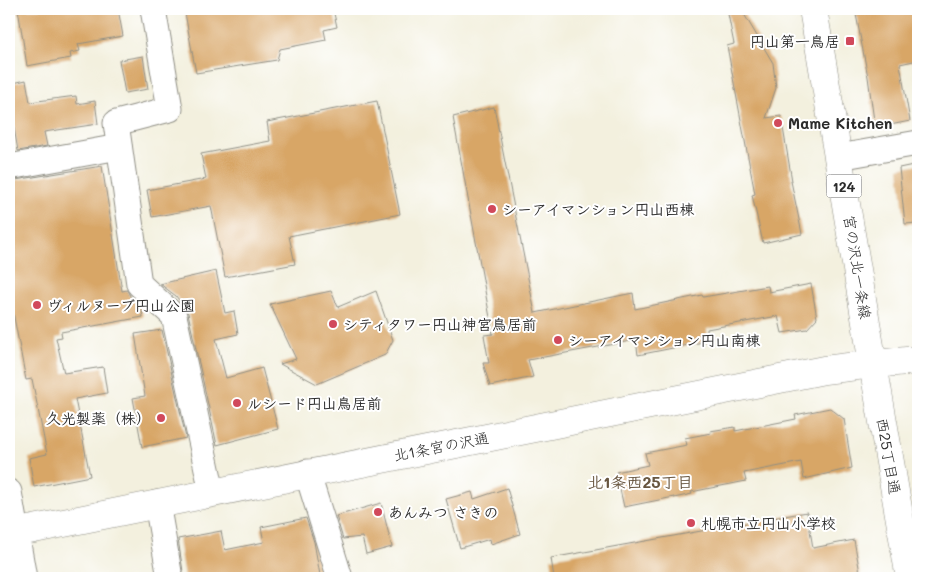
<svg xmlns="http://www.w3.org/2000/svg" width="927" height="587" font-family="Mali,'Klee One',sans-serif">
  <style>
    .building { fill: #d8a666 }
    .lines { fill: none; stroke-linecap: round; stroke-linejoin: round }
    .minor-casing { stroke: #8f8e84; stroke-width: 27 }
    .tertiary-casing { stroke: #8f8e84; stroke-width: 29 }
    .secondary-casing { stroke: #8f8e84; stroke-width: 29 }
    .primary-casing { stroke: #8f8e84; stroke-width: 29 }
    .minor { stroke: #fff; stroke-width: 25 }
    .tertiary { stroke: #fff; stroke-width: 28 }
    .secondary { stroke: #fff; stroke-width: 28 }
    .primary { stroke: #fff; stroke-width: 28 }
    .poi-dot { fill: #d1495b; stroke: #fff; stroke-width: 2 }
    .labels { text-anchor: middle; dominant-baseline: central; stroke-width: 4; stroke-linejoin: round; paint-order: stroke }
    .shield { fill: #fff; stroke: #6b6b6b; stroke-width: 1 }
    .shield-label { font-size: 14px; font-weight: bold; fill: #2b2b2b }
    .poi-label { font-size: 15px; font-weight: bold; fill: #2b2b2b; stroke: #fff; text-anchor: start }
    .street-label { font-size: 15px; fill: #2b2b2b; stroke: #fff }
    .neighbourhood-label { font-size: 16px; font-weight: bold; fill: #685640; stroke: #fff }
  </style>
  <rect width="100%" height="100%" fill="#fff"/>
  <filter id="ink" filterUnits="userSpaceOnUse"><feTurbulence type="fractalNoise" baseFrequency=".02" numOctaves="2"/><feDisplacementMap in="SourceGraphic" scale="10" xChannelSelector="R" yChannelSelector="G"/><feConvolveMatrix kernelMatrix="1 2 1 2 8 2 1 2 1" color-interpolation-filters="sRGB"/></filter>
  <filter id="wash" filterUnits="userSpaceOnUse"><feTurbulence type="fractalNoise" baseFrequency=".0096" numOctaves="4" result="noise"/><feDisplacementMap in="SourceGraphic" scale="20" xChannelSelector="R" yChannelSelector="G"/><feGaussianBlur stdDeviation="1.12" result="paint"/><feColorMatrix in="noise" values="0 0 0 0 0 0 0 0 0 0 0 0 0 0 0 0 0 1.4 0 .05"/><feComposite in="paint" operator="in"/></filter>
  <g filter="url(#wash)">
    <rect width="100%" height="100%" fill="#f3f0de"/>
    <g id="blocks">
      <g class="building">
        <path d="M18 9H118L123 36 78 44 80 51 70 53 71 58 27 66Z"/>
        <path d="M209 9H333L337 27 324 30 326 40 280 49 277 60 196 73 185 13Z"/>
        <path d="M727 9H741L773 63 776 88 766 118 781 116 792 181H791L802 234 763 243 752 195 755 194 727 46 734 44Z"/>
        <path d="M855 9H918V60L900 64 910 121 875 128 868 77Z"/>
        <path d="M143 56 148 89 125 93 119 60Z"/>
        <path d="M26 80 30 102 76 96 77 104 95 101 98 124 44 132 47 146 18 151 9 98V84Z"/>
        <path d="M377 101 400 214 289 236 295 264 225 277 211 206 152 217 147 190 206 179 201 154 270 141 267 122Z"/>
        <path d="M494 107 535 313 633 293 635 309 702 295 703 297 768 286 769 292 811 284 817 318 807 329 782 333 778 316 707 329 708 341 638 355 636 340 528 360 533 377 490 386 483 363H489L484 335 493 334 453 117Z"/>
        <path d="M918 164V223L905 224 899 168Z"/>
        <path d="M102 166 122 291 127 290 131 298H133L141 305 143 317 61 332 62 337 56 338 64 373 103 367 107 393 75 399 90 476 34 487 29 458 47 454 32 379 26 380 9 291V181Z"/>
        <path d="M216 271 225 313 234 311 238 334 216 339 226 378 262 368 278 429 217 445 188 313 176 296 160 284Z"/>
        <path d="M331 291 338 307 376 291 393 340 385 355 317 384 280 364 296 359 270 304Z"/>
        <path d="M162 330 186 438 142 447 133 398 145 396 135 334Z"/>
        <path d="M830 408 844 419 852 468 804 479 801 462 744 473 746 481 691 492 692 494 674 498V497L624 507 616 472 648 465 645 453 687 445 685 438 711 433 710 431 735 427V431L796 419 795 415Z"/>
        <path d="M507 488 520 534 491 544 490 539 460 548 446 499 472 492 474 499Z"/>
        <path d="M381 503 392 547 366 554 362 537 343 539 336 516Z"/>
        <path d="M807 512 813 548 854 540 861 578H554L551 558Z"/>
        <path d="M306 518 314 542 320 575 303 578H184L178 539 221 531 225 550 264 542 261 527Z"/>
      </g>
    </g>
  </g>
  <g filter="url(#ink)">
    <use href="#blocks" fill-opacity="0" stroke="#8f8e84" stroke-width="1"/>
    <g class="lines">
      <defs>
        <g id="minor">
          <path d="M153 9 170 109 116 123 139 284 174 316 212 492"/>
          <path d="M839 157 918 143"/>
          <path d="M9 167 119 147"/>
          <path d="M307 472 340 578"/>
          <path d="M9 492 24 578"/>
          <path d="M157 503 170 578"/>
        </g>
        <path id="tertiary" d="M9 534 824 370 873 364"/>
        <path id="secondary" d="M873 364 910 578"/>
        <path id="primary" d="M813 9 873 364 918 360"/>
      </defs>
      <use href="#minor" class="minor-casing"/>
      <use href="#tertiary" class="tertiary-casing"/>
      <use href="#secondary" class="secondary-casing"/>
      <use href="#primary" class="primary-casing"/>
      <use href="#minor" class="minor"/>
      <use href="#tertiary" class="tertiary"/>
      <use href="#secondary" class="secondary"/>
      <use href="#primary" class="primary"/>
    </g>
  </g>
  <g class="poi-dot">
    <rect x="845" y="36" width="10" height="10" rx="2.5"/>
    <circle cx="778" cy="123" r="5"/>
    <circle cx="492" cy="209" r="5"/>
    <circle cx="37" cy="305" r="5"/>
    <circle cx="333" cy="324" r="5"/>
    <circle cx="558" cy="340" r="5"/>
    <circle cx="237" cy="403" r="5"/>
    <circle cx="161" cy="418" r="5"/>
    <circle cx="378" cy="512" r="5"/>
    <circle cx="691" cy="523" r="5"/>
  </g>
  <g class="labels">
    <rect class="shield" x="826.5" y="174.5" width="35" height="23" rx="4"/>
    <g class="shield-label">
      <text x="844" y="186">124</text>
    </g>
    <g class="poi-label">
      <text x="840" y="41" text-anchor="end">円山第一鳥居</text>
      <text x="788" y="123">Mame Kitchen</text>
      <text x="502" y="209">シーアイマンション円山西棟</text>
      <text x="47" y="305">ヴィルヌーブ円山公園</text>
      <text x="343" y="324">シティタワー円山神宮鳥居前</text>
      <text x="568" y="340">シーアイマンション円山南棟</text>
      <text x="247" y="403">ルシード円山鳥居前</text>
      <text x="151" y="418" text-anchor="end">久光製薬（株）</text>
      <text x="388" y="512">あんみつ さきの</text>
      <text x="701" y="523">札幌市立円山小学校</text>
    </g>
    <g class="street-label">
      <text transform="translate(858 267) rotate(81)">宮の沢北一条線</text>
      <text transform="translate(441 446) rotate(-11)">北1条宮の沢通</text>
      <text transform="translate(889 456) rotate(80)">西25丁目通</text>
    </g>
    <g class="neighbourhood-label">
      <text x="640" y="481">北1条西25丁目</text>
    </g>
  </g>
  <rect width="927" height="587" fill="none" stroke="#fff" stroke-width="30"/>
</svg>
